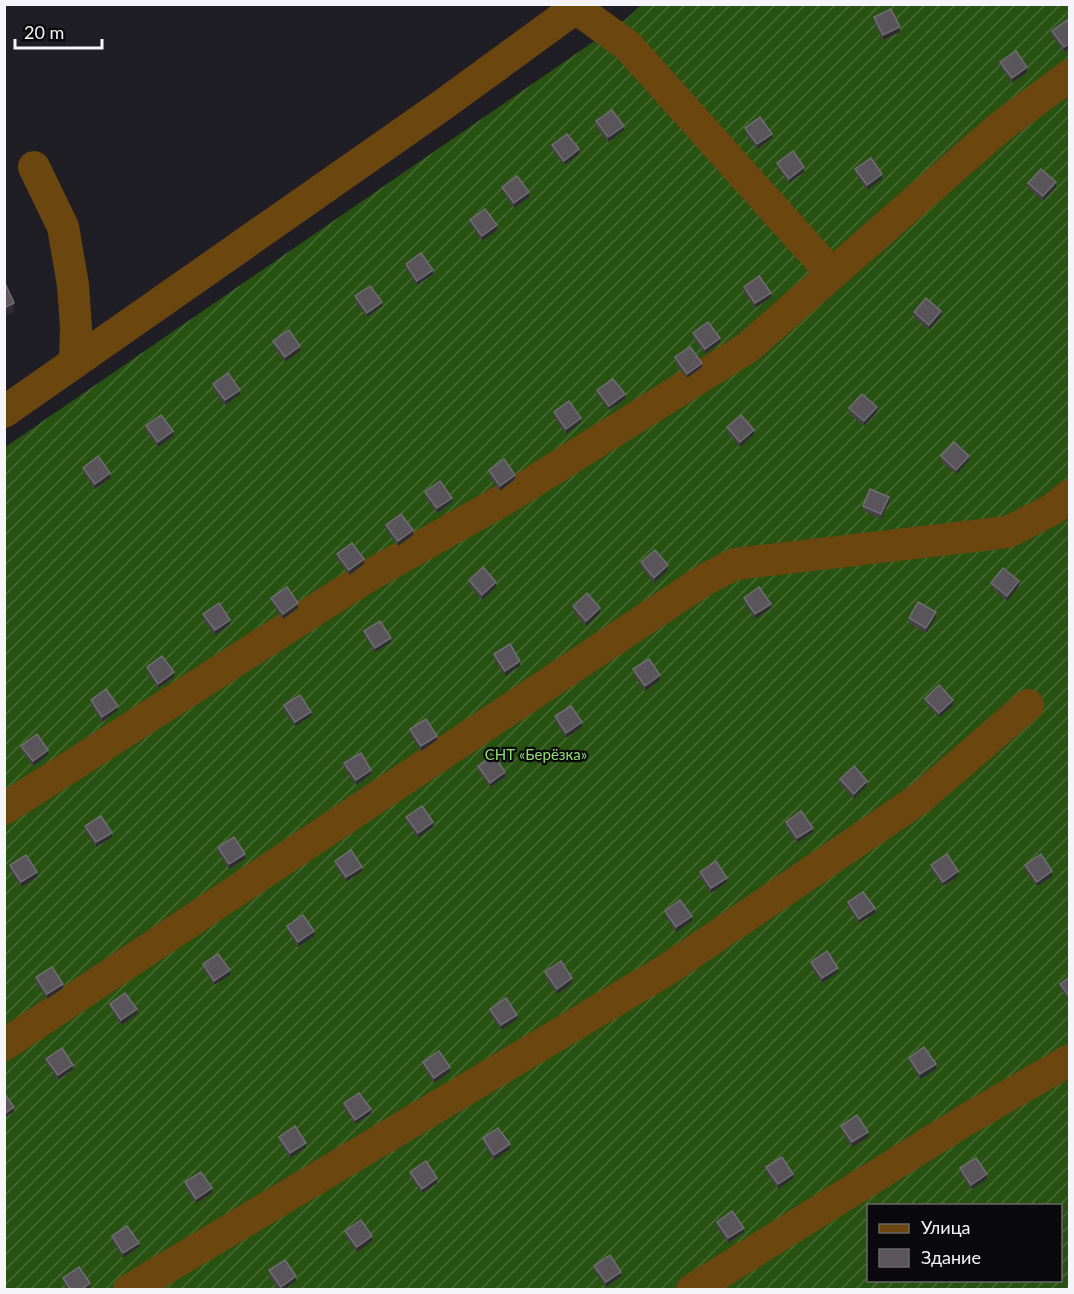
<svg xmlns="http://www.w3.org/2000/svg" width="1074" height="1294" font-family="Lato,sans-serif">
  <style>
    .garden { fill: url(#garden-furrows); fill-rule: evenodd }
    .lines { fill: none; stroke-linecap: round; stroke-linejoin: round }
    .minor { stroke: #6b460e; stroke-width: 32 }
    .wall { fill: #464147 }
    .shaded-wall { fill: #2f2b32 }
    .building { fill: #59555a; stroke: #716e73; stroke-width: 1.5 }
    .labels { text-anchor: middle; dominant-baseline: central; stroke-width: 4.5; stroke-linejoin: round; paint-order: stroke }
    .park-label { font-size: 15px; fill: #92dd74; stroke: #0a090c }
  </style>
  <defs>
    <pattern id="garden-furrows" width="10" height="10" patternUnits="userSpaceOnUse" patternTransform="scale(1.5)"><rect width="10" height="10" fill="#285212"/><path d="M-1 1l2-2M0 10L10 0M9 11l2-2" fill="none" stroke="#486c35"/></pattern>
  </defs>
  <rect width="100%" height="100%" fill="#201e25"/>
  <path class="garden" d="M641 5H1069V1289H5L4 448 625 20ZM868 1206H1060V1280H868Z"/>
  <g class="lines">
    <g class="minor">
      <path d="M576 8 628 46 832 274"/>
      <path d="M34 167 63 227 73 285 76 328 75 362"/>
      <path d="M4 412 444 104 581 4"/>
      <path d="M4 809 365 578 512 495 747 348 1000 127 1070 75"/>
      <path d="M4 1045 704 580 735 564 1008 532 1053 509 1070 495"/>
      <path d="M129 1290 668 969 919 799 1028 705"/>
      <path d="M692 1290 969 1118 1070 1060"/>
    </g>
  </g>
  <g class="wall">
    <path d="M874 17 900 32 883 40 874 22Z"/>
    <path d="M1067 20 1064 52 1052 36V31Z"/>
    <path d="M1000 62 1027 72 1012 83 1000 66Z"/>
    <path d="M596 121 624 130 608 142 596 126Z"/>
    <path d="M745 128 772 138 757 149 745 133Z"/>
    <path d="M552 145 579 154 564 165 552 149Z"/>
    <path d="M777 163 804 172 789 183 777 167Z"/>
    <path d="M855 169 882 179 867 190 855 173Z"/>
    <path d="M1028 183 1056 187 1043 201 1028 188Z"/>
    <path d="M502 187 529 197 514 208 502 191Z"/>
    <path d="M470 220 497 230 482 241 470 224Z"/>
    <path d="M406 264 433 274 417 285 406 269Z"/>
    <path d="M744 287 771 297 755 308 744 292Z"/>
    <path d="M355 296 382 306 367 317 355 301Z"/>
    <path d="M914 312 941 316 929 330 914 317Z"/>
    <path d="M693 333 720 342 705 354 693 338Z"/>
    <path d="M273 341 300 351 285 362 273 346Z"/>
    <path d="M675 357 702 367 687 378 675 362Z"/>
    <path d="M213 384 240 394 225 405 213 389Z"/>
    <path d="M597 390 625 399 609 410 597 394Z"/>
    <path d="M849 408 877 412 864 426 849 413Z"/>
    <path d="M554 412 581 422 566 434 554 417Z"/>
    <path d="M146 426 173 436 158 447 146 431Z"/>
    <path d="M727 427 754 434 740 447 727 432Z"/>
    <path d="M941 456 969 460 956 474 941 461Z"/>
    <path d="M83 468 110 478 95 489 83 472Z"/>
    <path d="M489 470 515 479 500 491 489 475Z"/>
    <path d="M425 492 452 502 437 513 425 497Z"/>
    <path d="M889 502 881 519 863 510V506Z"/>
    <path d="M386 525 413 535 398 546 386 529Z"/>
    <path d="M337 554 364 564 349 575 337 558Z"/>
    <path d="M641 562 668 570 654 583 641 567Z"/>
    <path d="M469 580 496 587 482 600 469 585Z"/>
    <path d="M991 583 1019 586 1007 601 991 587Z"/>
    <path d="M271 598 298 608 283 619 271 602Z"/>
    <path d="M744 598 771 608 755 619 744 602Z"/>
    <path d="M573 606 600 613 586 626 573 611Z"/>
    <path d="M203 614 230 624 215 635 203 619Z"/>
    <path d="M936 617 926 633 909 623V618Z"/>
    <path d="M364 631 391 642 375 652 364 635Z"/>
    <path d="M494 654 520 666 505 676 494 659Z"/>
    <path d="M147 667 174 677 158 688 147 672Z"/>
    <path d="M633 669 660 680 645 691 633 674Z"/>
    <path d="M925 699 953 705 939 717 925 703Z"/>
    <path d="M91 700 118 710 102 722 91 705Z"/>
    <path d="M284 705 311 716 295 726 284 710Z"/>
    <path d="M555 716 582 727 566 738 555 721Z"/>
    <path d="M410 729 437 740 421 751 410 734Z"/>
    <path d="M21 746 48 755 33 766 21 750Z"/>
    <path d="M344 763 371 774 356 785 344 768Z"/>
    <path d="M478 766 505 777 490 787 478 771Z"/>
    <path d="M840 779 867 785 854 799 840 784Z"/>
    <path d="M406 817 433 827 418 838 406 821Z"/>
    <path d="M786 822 813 832 797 843 786 827Z"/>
    <path d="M85 826 112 837 96 847 85 831Z"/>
    <path d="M218 847 245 859 229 869 218 852Z"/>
    <path d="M335 861 362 871 346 882 335 865Z"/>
    <path d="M10 865 37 877 21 887 10 870Z"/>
    <path d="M931 865 958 876 943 886 931 870Z"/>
    <path d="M1025 865 1052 876 1037 886 1025 870Z"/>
    <path d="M700 872 727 882 711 893 700 877Z"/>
    <path d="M848 902 875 913 859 923 848 907Z"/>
    <path d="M665 911 692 921 676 932 665 915Z"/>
    <path d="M287 926 314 936 298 947 287 930Z"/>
    <path d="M811 962 838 972 822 983 811 967Z"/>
    <path d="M203 964 230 975 214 985 203 969Z"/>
    <path d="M545 972 572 983 557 994 545 977Z"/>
    <path d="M36 977 63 988 47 999 36 982Z"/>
    <path d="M1070 977V1002L1060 988V984Z"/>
    <path d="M110 1004 137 1014 121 1025 110 1008Z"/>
    <path d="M490 1009 517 1019 501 1030 490 1014Z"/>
    <path d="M909 1058 936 1069 920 1079 909 1062Z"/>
    <path d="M46 1059 73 1069 58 1080 46 1063Z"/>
    <path d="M423 1062 450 1072 434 1083 423 1066Z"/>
    <path d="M344 1103 371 1114 355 1124 344 1108Z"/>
    <path d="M841 1126 868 1137 852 1147 841 1130Z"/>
    <path d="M279 1137 306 1147 290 1158 279 1141Z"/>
    <path d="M483 1138 510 1149 494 1160 483 1143Z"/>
    <path d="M766 1167 793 1178 778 1189 766 1172Z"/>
    <path d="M960 1168 987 1179 971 1189 960 1173Z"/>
    <path d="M410 1172 437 1183 422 1193 410 1177Z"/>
    <path d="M185 1182 212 1193 196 1203 185 1187Z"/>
    <path d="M717 1222 744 1232 728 1243 717 1227Z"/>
    <path d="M345 1231 372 1241 357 1252 345 1235Z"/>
    <path d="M112 1236 139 1247 123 1258 112 1241Z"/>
    <path d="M594 1266 621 1276 606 1287 594 1270Z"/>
    <path d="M269 1270 296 1281 284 1290H279L269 1275Z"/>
    <path d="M63 1278 90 1288 88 1290H68L63 1282Z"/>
  </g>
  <g class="shaded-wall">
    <path d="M900 27V32L883 40V35Z"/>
    <path d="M1070 43V48L1064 52V47Z"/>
    <path d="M1027 67V72L1012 83V78Z"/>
    <path d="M624 126V130L608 142V137Z"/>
    <path d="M772 134V138L757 149V144Z"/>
    <path d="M579 149V154L564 165V161Z"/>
    <path d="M804 167V172L789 183V179Z"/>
    <path d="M882 174V179L867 190V185Z"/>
    <path d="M1056 182V187L1043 201V196Z"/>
    <path d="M529 192V197L514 208V203Z"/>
    <path d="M497 225V230L482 241V236Z"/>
    <path d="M433 270V274L417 285V281Z"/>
    <path d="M771 293V297L755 308V303Z"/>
    <path d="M382 302V306L367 317V313Z"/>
    <path d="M14 303V312L4 317V308Z"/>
    <path d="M941 311V316L929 330V325Z"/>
    <path d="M720 338V342L705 354V349Z"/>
    <path d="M300 346V351L285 362V357Z"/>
    <path d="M702 363V367L687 378V374Z"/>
    <path d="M240 390V394L225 405V400Z"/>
    <path d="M625 394V399L609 410V406Z"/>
    <path d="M877 407V412L864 426V421Z"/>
    <path d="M581 418V422L566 434V429Z"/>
    <path d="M754 430V434L740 447V442Z"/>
    <path d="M173 431V436L158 447V442Z"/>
    <path d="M969 456V460L956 474V470Z"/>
    <path d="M110 473V478L95 489V484Z"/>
    <path d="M515 475V479L500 491V486Z"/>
    <path d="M889 497V502L881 519V514Z"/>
    <path d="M452 498V502L437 513V508Z"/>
    <path d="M413 530V535L398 546V541Z"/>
    <path d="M364 559V564L349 575V570Z"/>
    <path d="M668 565V570L654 583V578Z"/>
    <path d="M1019 581V586L1007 601V596Z"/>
    <path d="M496 582V587L482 600V595Z"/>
    <path d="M298 603V608L283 619V614Z"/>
    <path d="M771 604V608L755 619V614Z"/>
    <path d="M600 608V613L586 626V621Z"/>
    <path d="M936 612V617L926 633V628Z"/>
    <path d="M230 620V624L215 635V630Z"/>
    <path d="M391 638V642L375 652V648Z"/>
    <path d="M520 661V666L505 676V671Z"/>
    <path d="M174 672V677L158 688V684Z"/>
    <path d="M660 675V680L645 691V686Z"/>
    <path d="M953 700V705L939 717V713Z"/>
    <path d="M118 706V710L102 722V717Z"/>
    <path d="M311 712V716L295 726V722Z"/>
    <path d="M582 722V727L566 738V733Z"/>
    <path d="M437 736V740L421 751V746Z"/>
    <path d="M48 750V755L33 766V761Z"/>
    <path d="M371 770V774L356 785V780Z"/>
    <path d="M505 772V777L490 787V783Z"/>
    <path d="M867 781V785L854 799V794Z"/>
    <path d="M433 822V827L418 838V833Z"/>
    <path d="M813 828V832L797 843V838Z"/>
    <path d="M112 833V837L96 847V842Z"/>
    <path d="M245 854V859L229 869V864Z"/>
    <path d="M362 867V871L346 882V877Z"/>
    <path d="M958 871V876L943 886V882Z"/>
    <path d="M1052 871V876L1037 886V882Z"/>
    <path d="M37 872V877L21 887V882Z"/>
    <path d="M727 878V882L711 893V888Z"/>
    <path d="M875 908V913L859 923V919Z"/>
    <path d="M692 916V921L676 932V927Z"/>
    <path d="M314 931V936L298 947V942Z"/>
    <path d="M838 968V972L822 983V978Z"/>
    <path d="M230 970V975L214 985V981Z"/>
    <path d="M572 978V983L557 994V989Z"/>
    <path d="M63 984V988L47 999V994Z"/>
    <path d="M137 1009V1014L121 1025V1020Z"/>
    <path d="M517 1015V1019L501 1030V1025Z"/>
    <path d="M936 1064V1069L920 1079V1074Z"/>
    <path d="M73 1065V1069L58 1080V1075Z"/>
    <path d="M450 1067V1072L434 1083V1078Z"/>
    <path d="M14 1107V1112L4 1118V1114Z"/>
    <path d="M371 1109V1114L355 1124V1120Z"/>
    <path d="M868 1132V1137L852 1147V1142Z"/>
    <path d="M306 1143V1147L290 1158V1153Z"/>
    <path d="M510 1144V1149L494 1160V1155Z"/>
    <path d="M793 1174V1178L778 1189V1184Z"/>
    <path d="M987 1174V1179L971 1189V1185Z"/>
    <path d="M437 1178V1183L422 1193V1189Z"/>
    <path d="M212 1188V1193L196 1203V1199Z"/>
    <path d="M744 1228V1232L728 1243V1238Z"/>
    <path d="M372 1236V1241L357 1252V1247Z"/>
    <path d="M139 1243V1247L123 1258V1253Z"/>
    <path d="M621 1272V1276L606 1287V1282Z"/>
    <path d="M296 1276V1281L284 1290H281V1287Z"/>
    <path d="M90 1283V1288L88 1290H81Z"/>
  </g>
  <g class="building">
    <path d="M891 9 900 27 883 35 874 17Z"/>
    <path d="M1067 20 1070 24V43L1064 47 1052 31Z"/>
    <path d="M1016 51 1027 67 1012 78 1000 62Z"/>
    <path d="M612 110 624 126 608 137 596 121Z"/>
    <path d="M760 117 772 134 757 144 745 128Z"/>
    <path d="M567 134 579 149 564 161 552 145Z"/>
    <path d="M793 151 804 167 789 179 777 163Z"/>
    <path d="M871 158 882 174 867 185 855 169Z"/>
    <path d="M1041 169 1056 182 1043 196 1028 183Z"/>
    <path d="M517 176 529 192 514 203 502 187Z"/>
    <path d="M485 209 497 225 482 236 470 220Z"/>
    <path d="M421 253 433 270 417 281 406 264Z"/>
    <path d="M759 276 771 293 755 303 744 287Z"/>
    <path d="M4 281 14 303 4 308Z"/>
    <path d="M370 286 382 302 367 313 355 296Z"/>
    <path d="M926 298 941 311 929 325 914 312Z"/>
    <path d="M708 322 720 338 705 349 693 333Z"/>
    <path d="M289 330 300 346 285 357 273 341Z"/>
    <path d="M690 347 702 363 687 374 675 357Z"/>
    <path d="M228 373 240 390 225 400 213 384Z"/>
    <path d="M613 379 625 394 609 406 597 390Z"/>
    <path d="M862 394 877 407 864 421 849 408Z"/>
    <path d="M569 401 581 418 566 429 554 412Z"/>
    <path d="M161 415 173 431 158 442 146 426Z"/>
    <path d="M741 415 754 430 740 442 727 427Z"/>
    <path d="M954 442 969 456 956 470 941 456Z"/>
    <path d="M98 456 110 473 95 484 83 468Z"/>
    <path d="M504 459 515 475 500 486 489 470Z"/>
    <path d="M440 481 452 498 437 508 425 492Z"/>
    <path d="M870 489 889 497 881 514 863 506Z"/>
    <path d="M401 514 413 530 398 541 386 525Z"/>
    <path d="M352 543 364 559 349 570 337 554Z"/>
    <path d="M655 550 668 565 654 578 641 562Z"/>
    <path d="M483 567 496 582 482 595 469 580Z"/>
    <path d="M1003 568 1019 581 1007 596 991 583Z"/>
    <path d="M287 587 298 603 283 614 271 598Z"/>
    <path d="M759 587 771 604 755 614 744 598Z"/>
    <path d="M587 593 600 608 586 621 573 606Z"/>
    <path d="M918 602 936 612 926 628 909 618Z"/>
    <path d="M219 603 230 620 215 630 203 614Z"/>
    <path d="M380 621 391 638 375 648 364 631Z"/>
    <path d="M510 644 520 661 505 671 494 654Z"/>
    <path d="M162 656 174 672 158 684 147 667Z"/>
    <path d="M649 659 660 675 645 686 633 669Z"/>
    <path d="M939 685 953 700 939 713 925 699Z"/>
    <path d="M106 689 118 706 102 717 91 700Z"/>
    <path d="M300 695 311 712 295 722 284 705Z"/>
    <path d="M571 706 582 722 566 733 555 716Z"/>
    <path d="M426 719 437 736 421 746 410 729Z"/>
    <path d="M37 734 48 750 33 761 21 746Z"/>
    <path d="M361 753 371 770 356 780 344 763Z"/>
    <path d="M494 755 505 772 490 783 478 766Z"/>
    <path d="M854 766 867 781 854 794 840 779Z"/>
    <path d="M422 806 433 822 418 833 406 817Z"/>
    <path d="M801 811 813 828 797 838 786 822Z"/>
    <path d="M101 816 112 833 96 842 85 826Z"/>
    <path d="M234 837 245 854 229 864 218 847Z"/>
    <path d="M351 850 362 867 346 877 335 861Z"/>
    <path d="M947 854 958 871 943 882 931 865Z"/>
    <path d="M1041 854 1052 871 1037 882 1025 865Z"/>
    <path d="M26 855 37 872 21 882 10 865Z"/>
    <path d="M716 861 727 878 711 888 700 872Z"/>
    <path d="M863 892 875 908 859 919 848 902Z"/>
    <path d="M680 900 692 916 676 927 665 911Z"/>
    <path d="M303 915 314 931 298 942 287 926Z"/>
    <path d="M827 951 838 968 822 978 811 962Z"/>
    <path d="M218 954 230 970 214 981 203 964Z"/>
    <path d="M561 961 572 978 557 989 545 972Z"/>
    <path d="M52 967 63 984 47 994 36 977Z"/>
    <path d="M1070 977V997L1060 984Z"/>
    <path d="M125 993 137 1009 121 1020 110 1004Z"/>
    <path d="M506 998 517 1015 501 1025 490 1009Z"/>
    <path d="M924 1047 936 1064 920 1074 909 1058Z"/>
    <path d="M62 1048 73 1065 58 1075 46 1059Z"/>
    <path d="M439 1051 450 1067 434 1078 423 1062Z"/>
    <path d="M4 1093 14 1107 4 1114Z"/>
    <path d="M359 1093 371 1109 355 1120 344 1103Z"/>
    <path d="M857 1115 868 1132 852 1142 841 1126Z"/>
    <path d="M295 1126 306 1143 290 1153 279 1137Z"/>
    <path d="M498 1128 510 1144 494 1155 483 1138Z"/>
    <path d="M782 1157 793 1174 778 1184 766 1167Z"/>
    <path d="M976 1158 987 1174 971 1185 960 1168Z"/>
    <path d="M426 1161 437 1178 422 1189 410 1172Z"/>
    <path d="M201 1172 212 1188 196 1199 185 1182Z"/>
    <path d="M732 1211 744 1228 728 1238 717 1222Z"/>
    <path d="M361 1220 372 1236 357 1247 345 1231Z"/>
    <path d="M127 1226 139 1243 123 1253 112 1236Z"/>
    <path d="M610 1255 621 1272 606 1282 594 1266Z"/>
    <path d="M285 1260 296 1276 281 1287 269 1270Z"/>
    <path d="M79 1267 90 1283 81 1290H71L63 1278Z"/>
  </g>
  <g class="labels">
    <g class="park-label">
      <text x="536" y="754">СНТ «Берёзка»</text>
    </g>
  </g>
  <rect width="1074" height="1294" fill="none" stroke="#f5f4f8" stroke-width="12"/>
  <rect x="867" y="1204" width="195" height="78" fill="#0a090c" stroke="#68676a" stroke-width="1.5"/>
  <rect x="879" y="1224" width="30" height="9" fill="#6b460e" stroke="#68676a" stroke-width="1.5"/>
  <text x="921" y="1234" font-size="18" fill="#f5f4f8">Улица</text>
  <rect x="879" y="1249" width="30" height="18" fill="#59555a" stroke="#68676a" stroke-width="1.5"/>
  <text x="921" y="1264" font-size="18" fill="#f5f4f8">Здание</text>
  <path d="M15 39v9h87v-9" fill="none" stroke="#f5f4f8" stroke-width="3"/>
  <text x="24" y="39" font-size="18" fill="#f5f4f8" stroke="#0a090c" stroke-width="4.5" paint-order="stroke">20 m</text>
</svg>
